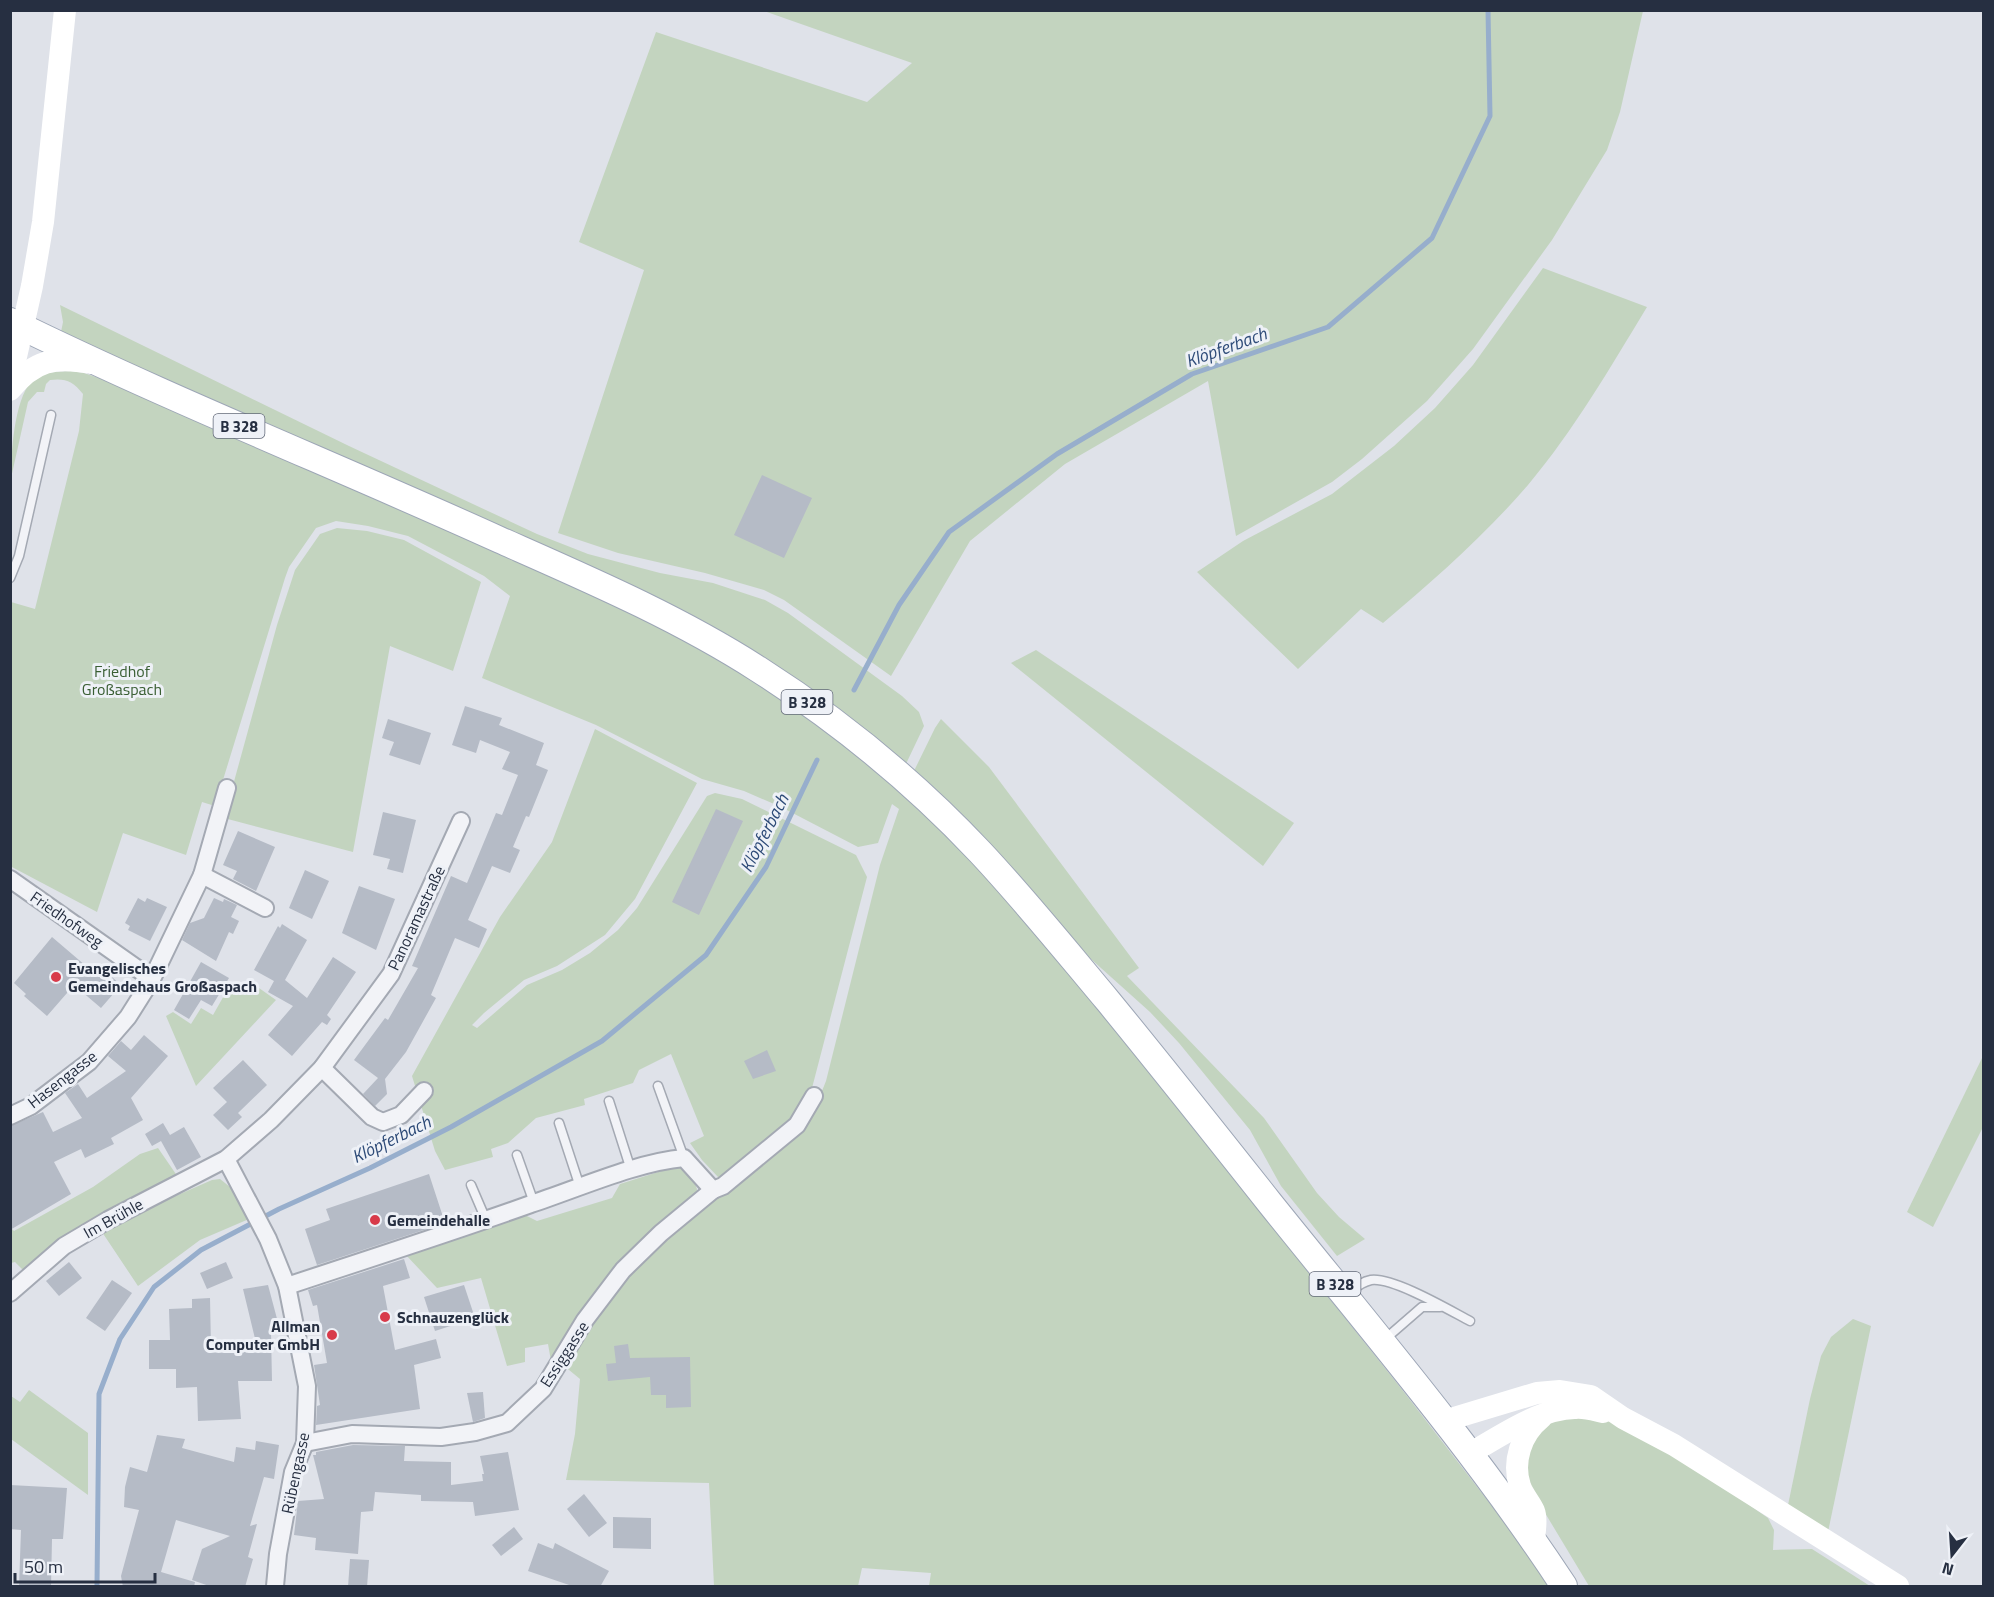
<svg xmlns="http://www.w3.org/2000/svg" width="1994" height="1597" font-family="'Titillium Web',sans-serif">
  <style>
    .green { fill: #c3d4bf }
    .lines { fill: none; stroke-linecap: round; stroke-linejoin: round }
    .stream { stroke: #97aecc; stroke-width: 5 }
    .building { fill: #b5bbc6 }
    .lane-casing { stroke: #a4a9b3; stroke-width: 11 }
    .street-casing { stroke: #a4a9b3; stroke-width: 20 }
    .primary-casing { stroke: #9da6b6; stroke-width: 28 }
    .lane { stroke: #f2f3f7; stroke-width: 8 }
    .street { stroke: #f2f3f7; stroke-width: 16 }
    .secondary { stroke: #fff; stroke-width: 22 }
    .primary { stroke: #fff; stroke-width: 26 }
    .poi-dot { fill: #d83a4a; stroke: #eef1f7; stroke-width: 2 }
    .labels { text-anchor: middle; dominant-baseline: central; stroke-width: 6; stroke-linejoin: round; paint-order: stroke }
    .shield { fill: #eef1f7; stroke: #626978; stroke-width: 1.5 }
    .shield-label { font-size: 15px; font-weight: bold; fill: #262f41 }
    .park-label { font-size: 16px; fill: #395e33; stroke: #eef1f7 }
    .street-label { font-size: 16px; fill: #262f41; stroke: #eef1f7 }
    .poi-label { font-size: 16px; font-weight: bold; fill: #262f41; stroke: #eef1f7; text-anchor: start }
    .water-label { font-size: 18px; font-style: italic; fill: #2e4b78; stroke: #eef1f7 }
  </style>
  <rect width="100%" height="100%" fill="#dfe2e9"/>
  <g class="green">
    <path d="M764 11H1643L1620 112 1607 150 1552 240 1473 349 1427 401 1362 459 1332 482 1236 536 1208 381 1065 464 970 541 891 676 784 600 764 590 705 573 618 553 558 533 644 270 579 242 656 32 867 102 912 63Z"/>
    <path d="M1543 268 1647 307C1610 368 1574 430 1528 485 1484 536 1434 580 1383 623L1361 609 1298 669 1197 572 1243 541 1332 494 1394 446 1435 408 1473 365Z"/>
    <path d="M60 305 349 446 537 534 588 554 660 573 713 583 765 600 788 613 902 696 919 712 924 726 905 766 730 638C667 600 601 571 534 541L531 539 530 541 142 372 61 332 63 322Z"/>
    <path d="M71 371 84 373 120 385 618 604 723 659 826 730 914 802 1004 893 1142 1063 1400 1387 1498 1514 1550 1586H929L931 1573 862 1568 858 1586H714L709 1483 566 1480 575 1434 580 1379 563 1365 588 1327 625 1281 658 1246 818 1101 826 1081 880 865 899 809 892 804 878 843 858 847 781 807 744 791 702 779 596 725 482 678 510 596 484 576 408 536 368 526 336 521 316 528 289 567 285 578 215 806 202 802 186 855 123 833 97 912 10 866 11 602 35 609 79 431 83 394C73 381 65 378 50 380L46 384 44 392H37L28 402 11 478C11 454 14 401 31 382 42 371 57 372 71 371Z"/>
    <path d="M337 528 367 531 404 540 481 582 453 671 390 646 353 852 224 818 277 625 295 570 320 534Z"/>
    <path d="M1036 650 1294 823 1263 866 1011 663Z"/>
    <path d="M941 719 989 767 1139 968 1127 976 1264 1118 1317 1193 1339 1217 1365 1239 1337 1256 1281 1186 1250 1130 1179 1043 1150 1012 1082 951 913 773 935 728Z"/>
    <path d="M595 729 697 783 635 899 605 935 557 966 524 980 484 1013 472 1025 477 1028 527 985 562 970 590 953 618 930 637 908 707 796 715 793 742 799 856 855 867 877 812 1088 793 1122 727 1176 718 1177 702 1160 690 1143 704 1136 671 1054 639 1070 633 1083 584 1099 585 1105 536 1118 508 1143 491 1149 493 1157 445 1170 435 1151 412 1076 500 917 552 842Z"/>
    <path d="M249 981 276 1000 196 1086 166 1016 173 1012 191 1024 201 1008 213 1015 230 985 242 991Z"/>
    <path d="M1983 1056V1127L1933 1227 1907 1212Z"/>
    <path d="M158 1148 180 1180 24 1271 15 1262 11 1263 10 1227 14 1231 93 1187 140 1154Z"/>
    <path d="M671 1168H680L691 1174 697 1189 696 1199 607 1277 577 1319 551 1361 548 1344 525 1348V1362L507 1366 481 1278 437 1288 405 1254 525 1215 537 1221 612 1198 620 1184Z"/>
    <path d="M220 1179 230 1187 249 1219 200 1240 138 1286 100 1229 212 1180Z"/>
    <path d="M1853 1319 1871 1326 1828 1532 1788 1505 1810 1399 1821 1356 1831 1337Z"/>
    <path d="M29 1390 88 1433V1495L11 1439V1396L20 1402Z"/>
    <path d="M1590 1414 1625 1427 1672 1451 1768 1518 1774 1530 1773 1550 1812 1549 1870 1586H1589L1527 1483 1526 1463 1531 1441 1555 1418Z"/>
  </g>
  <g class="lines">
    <g class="stream">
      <path d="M854 690 899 605 949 532 1057 454 1192 374 1328 327 1432 238 1490 116 1488 10"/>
      <path d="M97 1586 99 1394 120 1339 154 1287 201 1250 279 1209 370 1168 451 1127 602 1041 706 955 766 867 817 760"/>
    </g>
  </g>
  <g class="building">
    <path d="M762 475 812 498 784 558 734 535Z"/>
    <path d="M465 706 502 718 499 725 544 743 536 765 548 770 529 817 526 816 513 847 520 850 510 873 492 866 468 920 487 929 479 948 455 938 431 995 436 998 406 1052 385 1079 387 1094 375 1106 363 1094 378 1078 354 1060 385 1018 388 1020 418 968 412 966 451 876 467 883 496 813 502 815 518 775 502 769 510 752 480 740 476 753 452 745Z"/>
    <path d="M388 719 431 733 420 765 389 755 394 742 382 738Z"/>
    <path d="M716 809 743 821 699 915 672 902Z"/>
    <path d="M383 812 416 820 403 873 387 869 390 859 373 855Z"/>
    <path d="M238 831 275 847 256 891 233 879 237 871 223 865Z"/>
    <path d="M305 870 329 881 312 919 289 908Z"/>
    <path d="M359 886 395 899 376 950 342 933Z"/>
    <path d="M138 898 145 902 147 898 167 907 150 941 128 930 130 926 125 923Z"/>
    <path d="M214 898 223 902 224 899 237 905 231 917 239 921 233 934 229 932 216 961 182 940 190 923 204 918Z"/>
    <path d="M282 924 307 940 285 980 307 998 333 957 356 972 327 1015 331 1019 327 1025 322 1022 292 1056 268 1035 293 1006 268 992 274 981 254 970 278 926 280 928Z"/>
    <path d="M52 937 86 966 89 963 101 973 104 970 121 985 101 1008 74 985 47 1016 24 996 26 994 14 983Z"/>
    <path d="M201 962 229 978 212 1006 201 1000 189 1019 174 1010Z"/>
    <path d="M144 1035 168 1056 131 1098 143 1120 111 1138 114 1144 85 1158 81 1149 54 1162 71 1194 10 1230V1126L43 1112 53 1132 82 1118 65 1093 78 1084 87 1098 126 1071 108 1056 121 1041 131 1050Z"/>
    <path d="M767 1050 776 1071 753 1079 744 1061Z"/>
    <path d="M243 1060 267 1085 238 1113 242 1117 228 1130 213 1115 227 1102 213 1088Z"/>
    <path d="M163 1123 170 1135 184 1127 201 1157 177 1170 161 1141 152 1146 145 1134Z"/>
    <path d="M429 1174 445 1223 317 1265 305 1229 330 1220 326 1209Z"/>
    <path d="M404 1259 410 1278 383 1286 395 1350 436 1339 441 1358 414 1365 420 1409 316 1425 317 1406 320 1405 314 1365 327 1363 317 1305 313 1306 308 1290Z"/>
    <path d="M69 1262 82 1278 59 1296 46 1281Z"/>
    <path d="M226 1262 233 1278 207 1289 200 1273Z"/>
    <path d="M112 1280 132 1293 105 1331 86 1318Z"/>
    <path d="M268 1285 280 1330 271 1333 272 1381H238L241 1419 198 1421 197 1387 176 1388V1369H149V1340H170L169 1309 192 1308V1299L210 1298 211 1348 257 1347 243 1289Z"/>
    <path d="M464 1285 475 1318 435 1331 424 1297Z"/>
    <path d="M628 1344 630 1358 690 1357 691 1407 666 1408V1395H651L650 1377 608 1381 606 1364 616 1363 614 1346Z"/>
    <path d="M483 1392 485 1418 473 1422 467 1393Z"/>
    <path d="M157 1435 185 1439 182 1448 234 1462 236 1447 255 1450 256 1441 279 1445 274 1479 264 1477 250 1526 257 1524 248 1557 253 1559 245 1587H212L192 1580 202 1549 230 1536 176 1520 161 1572 195 1582 194 1587H123L121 1576 139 1510 124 1507 125 1487 130 1467 147 1472Z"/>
    <path d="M353 1445 405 1446 404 1461 451 1462V1485L483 1481 482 1474H484L480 1456 508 1452 519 1510 475 1516 473 1502 421 1501V1495L375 1492 373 1511 361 1512 358 1554 315 1550 316 1538 294 1535 298 1501 324 1499 313 1455H316V1452Z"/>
    <path d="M10 1485 67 1488 63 1539H52L51 1587H19L21 1530 10 1529Z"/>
    <path d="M584 1494 607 1523 589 1537 567 1509Z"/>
    <path d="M613 1517 651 1518V1549L613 1548Z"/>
    <path d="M514 1527 523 1539 501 1556 492 1545Z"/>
    <path d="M538 1543 553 1549 555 1543 609 1571 600 1587H575L528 1571Z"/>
    <path d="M350 1559 369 1560 367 1587H348Z"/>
  </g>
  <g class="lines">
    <defs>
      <g id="lane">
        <path d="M10 578 19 556 51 415"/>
        <path d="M658 1086 684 1158"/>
        <path d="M609 1101 631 1170"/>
        <path d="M559 1123 580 1187"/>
        <path d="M517 1155 534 1203"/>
        <path d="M471 1185 486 1220"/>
        <path d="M1347 1294C1355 1288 1361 1282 1371 1280 1393 1277 1449 1310 1470 1321"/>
        <path d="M1384 1340 1422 1307H1440"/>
      </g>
      <g id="street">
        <path d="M202 875 265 908"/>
        <path d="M10 879 152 979"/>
        <path d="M322 1068 372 1117 383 1122 401 1115 424 1091"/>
        <path d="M10 1116 31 1106 89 1062 128 1017 152 979 202 875 227 788"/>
        <path d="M226 1159 268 1239 287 1286 307 1386 305 1443 293 1472 278 1554 275 1586"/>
        <path d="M287 1286C368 1259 450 1233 531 1204 577 1189 637 1162 684 1158L713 1190 723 1186 797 1125 814 1096"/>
        <path d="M10 1293 64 1246 108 1220 226 1159 271 1120 322 1068 391 974 461 821"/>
        <path d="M305 1443 352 1434 441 1437 475 1432 507 1423 543 1389 585 1320 623 1270 661 1233 713 1190"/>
      </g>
      <path id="primary" d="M10 321C171 400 337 466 500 540 588 579 677 617 758 669 838 720 915 783 980 852 1025 900 1066 951 1108 1001 1162 1067 1216 1135 1269 1202 1370 1328 1476 1452 1564 1586"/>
    </defs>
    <use href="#lane" class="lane-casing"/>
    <use href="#street" class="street-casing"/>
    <use href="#primary" class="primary-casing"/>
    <use href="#lane" class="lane"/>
    <use href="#street" class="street"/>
    <g class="secondary">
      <path d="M10 383 32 286 43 222 65 10"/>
      <path d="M10 390C34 360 55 356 91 363"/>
      <path d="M1444 1421 1537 1393 1560 1391 1591 1396 1623 1418 1674 1445 1898 1586"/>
      <path d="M1469 1454C1499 1437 1540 1408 1575 1408 1585 1407 1594 1410 1603 1412"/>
      <path d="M1535 1543C1533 1533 1538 1521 1534 1511 1530 1502 1523 1495 1520 1486 1512 1462 1521 1434 1541 1418"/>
    </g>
    <use href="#primary" class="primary"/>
  </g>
  <g class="poi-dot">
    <circle cx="56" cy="977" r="6"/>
    <circle cx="375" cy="1220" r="6"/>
    <circle cx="385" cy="1317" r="6"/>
    <circle cx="332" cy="1335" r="6"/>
  </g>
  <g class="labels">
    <g class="shield">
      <rect x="213.5" y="414" width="51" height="24" rx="4.5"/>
      <rect x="781.5" y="690" width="51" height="24" rx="4.5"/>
      <rect x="1309.5" y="1272" width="51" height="24" rx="4.5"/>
    </g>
    <g class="shield-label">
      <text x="239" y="426">B 328</text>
      <text x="807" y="702">B 328</text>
      <text x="1335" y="1284">B 328</text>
    </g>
    <g class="park-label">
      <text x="122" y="671">Friedhof<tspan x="122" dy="18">Großaspach</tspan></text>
    </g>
    <g class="street-label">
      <text transform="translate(416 918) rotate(-65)">Panoramastraße</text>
      <text transform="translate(67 919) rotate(35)">Friedhofweg</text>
      <text transform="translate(62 1079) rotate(-38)">Hasengasse</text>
      <text transform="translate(113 1218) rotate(-29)">Im Brühle</text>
      <text transform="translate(564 1354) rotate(-57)">Essiggasse</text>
      <text transform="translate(295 1473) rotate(-78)">Rübengasse</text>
    </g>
    <g class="poi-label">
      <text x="68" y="968">Evangelisches<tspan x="68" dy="18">Gemeindehaus Großaspach</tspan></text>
      <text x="387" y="1220">Gemeindehalle</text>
      <text x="397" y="1317">Schnauzenglück</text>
      <text x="320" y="1326" text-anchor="end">Allman<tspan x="320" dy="18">Computer GmbH</tspan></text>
    </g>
    <g class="water-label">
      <text transform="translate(1226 347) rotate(-20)">Klöpferbach</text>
      <text transform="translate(764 833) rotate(-63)">Klöpferbach</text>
      <text transform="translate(391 1139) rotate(-26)">Klöpferbach</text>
    </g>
  </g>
  <rect width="1994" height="1597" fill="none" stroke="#262f41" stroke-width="24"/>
  <g transform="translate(1952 1555) rotate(197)" stroke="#eef1f7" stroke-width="4.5" paint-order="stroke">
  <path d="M0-4.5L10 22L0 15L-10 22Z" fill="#262f41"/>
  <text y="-9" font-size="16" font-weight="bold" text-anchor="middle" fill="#262f41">N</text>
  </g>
  <path d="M15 1573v9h140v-9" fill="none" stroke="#262f41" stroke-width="3"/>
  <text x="24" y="1573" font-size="18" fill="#262f41" stroke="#eef1f7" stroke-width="4.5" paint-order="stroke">50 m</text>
</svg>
